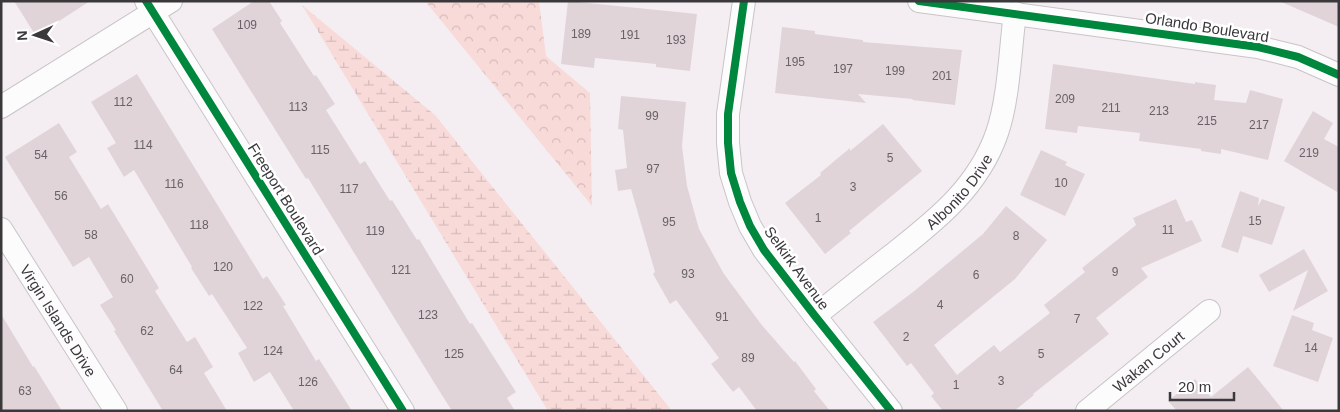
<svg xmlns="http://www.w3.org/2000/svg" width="1340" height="412" font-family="Arial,sans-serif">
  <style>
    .forest { fill: url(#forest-crowns) }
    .wetland { fill: url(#wetland-marsh) }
    .building { fill: #e0d4d9 }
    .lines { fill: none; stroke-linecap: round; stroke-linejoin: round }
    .minor-casing { stroke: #c8c4c8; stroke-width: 24 }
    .minor { stroke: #fdfcfd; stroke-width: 22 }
    .cycleway-casing { stroke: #fff; stroke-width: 11 }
    .cycleway { stroke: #00873e; stroke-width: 8 }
    .labels { text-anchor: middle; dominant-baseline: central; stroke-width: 5; stroke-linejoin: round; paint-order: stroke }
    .number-label { font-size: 12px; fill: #686266 }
    .street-label { font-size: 15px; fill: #3b383b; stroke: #fff }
  </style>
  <defs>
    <pattern id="forest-crowns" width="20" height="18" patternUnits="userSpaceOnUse" patternTransform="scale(1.25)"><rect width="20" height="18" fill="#f8dad9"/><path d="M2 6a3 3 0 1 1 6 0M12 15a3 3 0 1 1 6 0" fill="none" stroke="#d6bcbb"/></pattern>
    <pattern id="wetland-marsh" width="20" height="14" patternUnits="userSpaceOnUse" patternTransform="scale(1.25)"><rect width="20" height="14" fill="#f8dad9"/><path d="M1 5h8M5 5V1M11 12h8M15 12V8" fill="none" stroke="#d6bcbb"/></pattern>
  </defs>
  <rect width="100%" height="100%" fill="#f4eef3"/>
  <path class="forest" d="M425 1H539L546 56 590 93 592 206Z"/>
  <path class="wetland" d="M302 5 435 115 672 411H548Z"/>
  <g class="building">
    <path d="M14 1H90L36 36Z"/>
    <path d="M254 1H269L282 21 280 23 314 76 316 75 335 104 326 110 360 164 365 161 390 201 392 200 417 240 419 239 470 324 472 323 516 392 507 398 515 411H452L435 384 308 178 306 179 212 29Z"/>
    <path d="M568 1 697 14 690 71 656 67V64L595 58 594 68 561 64Z"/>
    <path d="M1279 1H1339V27Z"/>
    <path d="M782 27 815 31V34L863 40V42L962 50 955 105 912 100 913 99 858 94 866 103 775 93Z"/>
    <path d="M1053 64 1195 84V82L1216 85 1214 100 1246 103 1250 90 1283 99 1268 160 1221 149V154L1201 151V149L1139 141 1140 133 1078 126 1077 133 1045 129Z"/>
    <path d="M137 74 263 279 267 276 286 305 283 306 316 361 319 359 352 411H294L270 372 254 382 238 353 247 348 212 294 209 296 191 268 192 267 134 170 124 177 107 148 116 143 91 102Z"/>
    <path d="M621 96 686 102 682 146 687 186 699 229 724 274 761 324 794 362 795 361 816 389 814 391 830 411H757L739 387 733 392 711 364 719 358 676 300 670 304 653 274 655 272 631 189 618 191 615 170 627 168 623 130 618 129Z"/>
    <path d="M1313 111 1333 123 1324 139 1339 147V193L1284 161Z"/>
    <path d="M59 123 77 152 69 157 101 209 108 204 159 288 155 291 187 342 195 337 213 367 204 373 227 411H163L114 331 116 330 100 305 113 297 89 257 73 267 5 157Z"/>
    <path d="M883 124 922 171 849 231 851 233 825 254 785 203 821 175 820 173 850 148V151Z"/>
    <path d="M1041 150 1067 162 1065 165 1085 174 1065 216 1020 195Z"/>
    <path d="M1240 191 1259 198 1258 206 1262 199 1285 207 1272 245 1243 236 1238 253 1221 247Z"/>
    <path d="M1176 199 1186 222 1192 220 1202 241 1141 268 1148 277 1096 318 1109 334 1033 394 1034 395 1014 411H943L931 396 934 393 911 363 907 366 873 322 913 292 983 234 1006 206 1047 240 1015 279 934 345 957 375 994 345 1000 352 1050 313 1044 305 1085 272 1082 268 1136 225 1133 218Z"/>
    <path d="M1304 249 1328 291 1293 311 1308 270 1269 292 1259 275Z"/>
    <path d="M1 314 33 367 34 366 62 411H1Z"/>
    <path d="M1292 315 1314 323 1312 330 1333 338 1318 382 1273 366Z"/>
    <path d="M1248 367 1284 411H1177L1168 401 1195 379 1211 397Z"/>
  </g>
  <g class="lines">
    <defs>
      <g id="minor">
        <path d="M146 1 403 411"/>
        <path d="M744 1 728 114V143L731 173 740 202 750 226 764 250 815 316 891 411"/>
        <path d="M919 1 1258 47 1298 57 1339 75"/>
        <path d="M1 107 171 1"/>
        <path id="s1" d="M1 229 116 411"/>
        <path id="s2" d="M815 316C840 296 866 275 892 255 935 221 978 188 997 133 1009 98 1010 51 1015 13"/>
        <path id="s3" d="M1087 411 1209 311"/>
      </g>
    </defs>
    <use href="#minor" class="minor-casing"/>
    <use href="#minor" class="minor"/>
    <defs>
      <g id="cycleway">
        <path d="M146 1 403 411"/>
        <path d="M744 1 728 114V143L731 173 740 202 750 226 764 250 815 316 891 411"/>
        <path d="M919 1 1258 47 1298 57 1339 75"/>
      </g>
    </defs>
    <use href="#cycleway" class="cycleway-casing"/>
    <use href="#cycleway" class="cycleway"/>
  </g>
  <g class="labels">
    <g class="number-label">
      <text x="247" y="25">109</text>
      <text x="581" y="34">189</text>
      <text x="630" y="35">191</text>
      <text x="676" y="40">193</text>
      <text x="795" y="62">195</text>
      <text x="843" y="69">197</text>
      <text x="895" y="71">199</text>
      <text x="942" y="76">201</text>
      <text x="1065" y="99">209</text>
      <text x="123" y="102">112</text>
      <text x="298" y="107">113</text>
      <text x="1111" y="108">211</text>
      <text x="1159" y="111">213</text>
      <text x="652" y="116">99</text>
      <text x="1207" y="121">215</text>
      <text x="1259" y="125">217</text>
      <text x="143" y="145">114</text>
      <text x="320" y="150">115</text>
      <text x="1309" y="153">219</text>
      <text x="41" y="155">54</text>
      <text x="890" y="158">5</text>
      <text x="653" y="169">97</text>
      <text x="1061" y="183">10</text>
      <text x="174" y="184">116</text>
      <text x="853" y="187">3</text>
      <text x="349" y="189">117</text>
      <text x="61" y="196">56</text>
      <text x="818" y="218">1</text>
      <text x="1255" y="221">15</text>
      <text x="669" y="222">95</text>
      <text x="199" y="225">118</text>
      <text x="1168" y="230">11</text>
      <text x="375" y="231">119</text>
      <text x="91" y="235">58</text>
      <text x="1016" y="236">8</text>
      <text x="223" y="267">120</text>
      <text x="401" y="270">121</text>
      <text x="1115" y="272">9</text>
      <text x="688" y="274">93</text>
      <text x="976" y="275">6</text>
      <text x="127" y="279">60</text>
      <text x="940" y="305">4</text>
      <text x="253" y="306">122</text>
      <text x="428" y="315">123</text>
      <text x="722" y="317">91</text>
      <text x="1077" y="319">7</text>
      <text x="147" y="331">62</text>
      <text x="906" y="337">2</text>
      <text x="1311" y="348">14</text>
      <text x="273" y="351">124</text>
      <text x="454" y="354">125</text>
      <text x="1041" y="354">5</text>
      <text x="748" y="358">89</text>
      <text x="176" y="370">64</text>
      <text x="1001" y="381">3</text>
      <text x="308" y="382">126</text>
      <text x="956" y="385">1</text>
      <text x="25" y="391">63</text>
    </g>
    <g class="street-label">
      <text transform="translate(1207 27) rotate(9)">Orlando Boulevard</text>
      <text stroke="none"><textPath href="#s2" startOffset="191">Albonito Drive</textPath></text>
      <text transform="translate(286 199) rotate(58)">Freeport Boulevard</text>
      <text transform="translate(797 268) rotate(54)">Selkirk Avenue</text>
      <text stroke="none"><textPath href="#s1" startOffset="108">Virgin Islands Drive</textPath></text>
      <text stroke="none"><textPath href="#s3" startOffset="79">Wakan Court</textPath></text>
    </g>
  </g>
  <rect width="1340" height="412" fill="none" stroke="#3b383b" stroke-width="5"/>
  <g transform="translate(35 35) rotate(267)" stroke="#ffffff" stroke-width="4" paint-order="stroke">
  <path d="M0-4L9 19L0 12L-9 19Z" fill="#3b383b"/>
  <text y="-8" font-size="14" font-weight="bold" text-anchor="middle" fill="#3b383b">N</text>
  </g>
  <path d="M1170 392v8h64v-8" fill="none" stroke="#3b383b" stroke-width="2.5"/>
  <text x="1178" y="392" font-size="15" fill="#3b383b" stroke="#ffffff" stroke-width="4" paint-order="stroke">20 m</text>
</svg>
